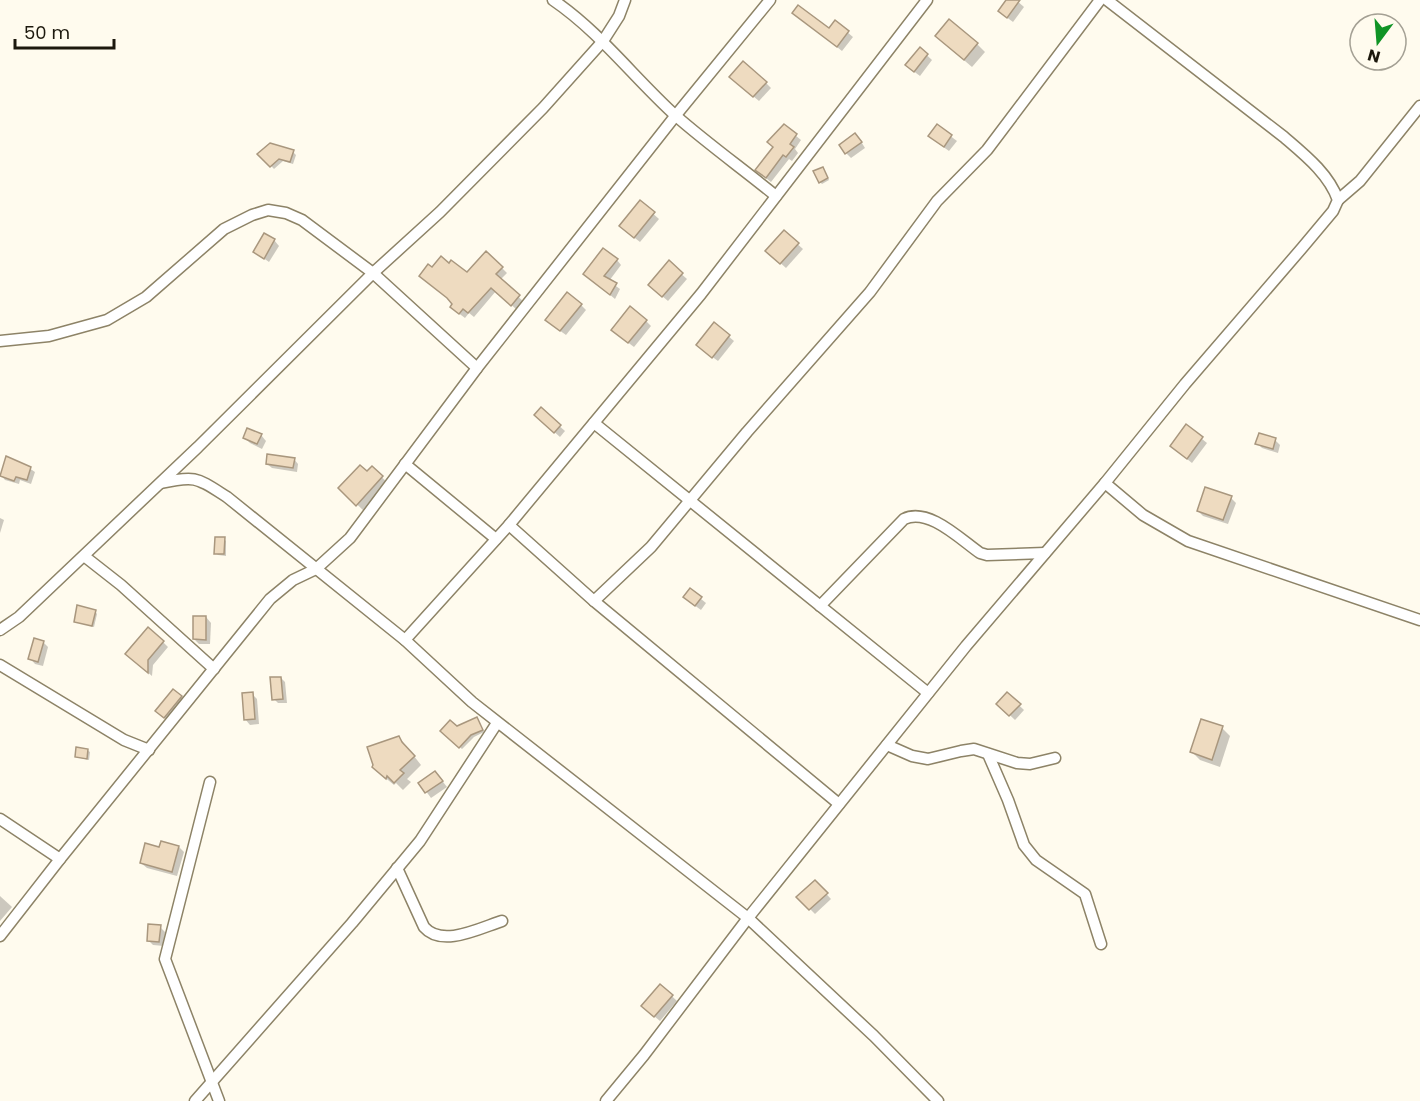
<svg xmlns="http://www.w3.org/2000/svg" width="1420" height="1101" font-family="Poppins,sans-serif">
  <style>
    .shadow { fill: #0003 }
    .building { fill: #eedbc0; stroke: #a9977e; stroke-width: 1.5 }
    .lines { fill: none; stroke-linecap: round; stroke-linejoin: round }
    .minor-casing { stroke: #8d8367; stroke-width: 13 }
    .minor { stroke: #fff; stroke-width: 10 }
  </style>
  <rect width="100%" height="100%" fill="#fffbee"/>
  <g class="shadow">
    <path d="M1008 0H1016L1024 7 1013 22 1005 16Z"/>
    <path d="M799 17 829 30 835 22 853 37 842 51Z"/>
    <path d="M945 44H977L985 52 972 67Z"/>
    <path d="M920 49 932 60 920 76 912 70Z"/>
    <path d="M736 82 766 83 771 88 759 101Z"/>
    <path d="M784 126 801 140 795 149 798 153 792 161 789 159 771 182 762 175Z"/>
    <path d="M937 126 957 141 949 151 935 141Z"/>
    <path d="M860 140 865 148 851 158 846 153Z"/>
    <path d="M293 152 296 155 293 164 283 161 274 169 260 154Z"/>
    <path d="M824 170 829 180 822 184 820 182Z"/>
    <path d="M640 202 659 219 640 242 626 231Z"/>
    <path d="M784 232 803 249 786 268 767 251Z"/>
    <path d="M274 240 279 246 269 262 255 252Z"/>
    <path d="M617 260 621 265 609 281 620 289 615 299 585 274Z"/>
    <path d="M669 263 687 279 668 301 655 290Z"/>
    <path d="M502 268 507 273 500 280 524 302 517 310 496 291 474 317 469 313 465 318 457 312 454 303 432 269 467 274Z"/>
    <path d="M581 305 586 310 566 335 552 325Z"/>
    <path d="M646 321 651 326 634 347 618 335Z"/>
    <path d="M714 324 734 341 718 361 703 350Z"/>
    <path d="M541 410 565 431 560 437 541 420Z"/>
    <path d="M1186 426 1207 443 1192 463 1177 451Z"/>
    <path d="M261 435 266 441 262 449 250 443 245 438Z"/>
    <path d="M1275 440 1280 445 1278 453 1262 448 1257 443Z"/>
    <path d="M7 458 20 462 35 472 31 484 20 480 19 484 5 480 1 475Z"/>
    <path d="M294 459 298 464 297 472 272 468 267 464Z"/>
    <path d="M372 468 390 485 365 512 340 488 367 473Z"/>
    <path d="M1231 498 1236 503 1228 524 1203 516 1198 511Z"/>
    <path d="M0 518 4 520 0 533Z"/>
    <path d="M224 539 226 541V556L218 555 216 553Z"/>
    <path d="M690 590 706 603 701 610 690 602Z"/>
    <path d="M95 611 97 614 94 627 75 621Z"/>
    <path d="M206 617 211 623 210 644H199L194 639Z"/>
    <path d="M43 642 48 647 43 666 35 664 30 658Z"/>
    <path d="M163 642 168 647 153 665 152 676 132 659Z"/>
    <path d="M281 678 285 682 287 703H278L274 699Z"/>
    <path d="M252 694 257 699 259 724 250 725 245 719Z"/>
    <path d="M1007 694 1024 710 1015 720 998 704Z"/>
    <path d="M181 697 186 702 170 722 162 716Z"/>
    <path d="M478 721 484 732 474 737 462 749 442 731 457 728Z"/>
    <path d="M1222 728 1230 736 1220 767 1200 760 1192 752Z"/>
    <path d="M399 737 421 765 407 779 411 782 403 790 396 783 394 785 382 775Z"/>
    <path d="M87 750 90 752 89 760 77 757Z"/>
    <path d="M440 778 447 787 431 798 420 783Z"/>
    <path d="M179 847 184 852 177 876 147 868 141 863 161 849Z"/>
    <path d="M815 882 831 899 815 914 798 897Z"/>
    <path d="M0 896 12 907 0 921Z"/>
    <path d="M160 927 165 932 164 946 153 945 148 940Z"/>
    <path d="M661 986 677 1001 660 1021 648 1011Z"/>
  </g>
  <g class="building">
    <path d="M1006 0H1020L1007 18 998 11Z"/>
    <path d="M798 5 829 28 835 20 849 31 837 47 792 13Z"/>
    <path d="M949 19 978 43 964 60 935 36Z"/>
    <path d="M920 47 928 54 914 72 905 65Z"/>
    <path d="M743 61 767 82 753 97 729 77Z"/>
    <path d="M784 124 797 134 790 144 794 147 786 157 783 155 766 178 755 170 773 147 767 142Z"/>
    <path d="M937 124 952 135 944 147 928 136Z"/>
    <path d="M855 133 862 142 845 154 839 145Z"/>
    <path d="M270 143 294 150 290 162 279 159 270 167 257 154Z"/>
    <path d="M823 167 828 178 819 183 813 171Z"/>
    <path d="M640 200 655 212 634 238 619 226Z"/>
    <path d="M784 230 799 243 780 264 765 251Z"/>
    <path d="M264 233 275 239 264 259 253 252Z"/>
    <path d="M603 248 618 259 604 276 617 283 610 295 583 274Z"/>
    <path d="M486 251 503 267 496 274 520 295 511 306 491 288 468 313 463 309 459 314 450 307 452 304 447 298 419 276 428 264 432 267 441 256 449 263 451 260 467 272Z"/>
    <path d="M669 260 683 273 662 297 648 285Z"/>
    <path d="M567 292 582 304 560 331 545 320Z"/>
    <path d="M630 306 647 320 628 343 611 330Z"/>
    <path d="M714 322 730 335 712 358 696 345Z"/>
    <path d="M541 407 561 425 554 433 534 415Z"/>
    <path d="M1186 424 1203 437 1187 459 1170 446Z"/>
    <path d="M247 428 262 434 257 444 243 438Z"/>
    <path d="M1259 433 1276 438 1273 449 1255 444Z"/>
    <path d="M267 454 295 458 293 468 266 464Z"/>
    <path d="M6 456 31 467 27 480 16 477 14 481 0 476Z"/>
    <path d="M360 465 367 471 372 466 383 476 356 506 338 488Z"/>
    <path d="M1205 487 1232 496 1223 520 1197 511Z"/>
    <path d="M215 537H225L224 554H214Z"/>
    <path d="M690 588 702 597 695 606 683 597Z"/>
    <path d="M77 605 96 610 92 626 74 622Z"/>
    <path d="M193 616H206V640L193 639Z"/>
    <path d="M148 627 164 641 148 660V673L125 654Z"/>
    <path d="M34 638 44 641 38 662 28 659Z"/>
    <path d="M270 677H281L283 699 272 700Z"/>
    <path d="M173 689 182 696 164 718 155 711Z"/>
    <path d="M253 692 255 719 244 720 242 693Z"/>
    <path d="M1007 692 1021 704 1009 716 996 704Z"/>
    <path d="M477 717 483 730 471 735 459 748 440 731 450 720 457 726Z"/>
    <path d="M1201 719 1223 726 1212 760 1190 752Z"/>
    <path d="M399 736 402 742 415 756 400 770 404 773 394 783 387 776 386 779 372 767 373 765 367 747Z"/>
    <path d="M76 747 88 749 87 759 75 757Z"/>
    <path d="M435 771 443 781 425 793 418 783Z"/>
    <path d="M161 841 179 846 172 872 140 863 145 843 159 847Z"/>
    <path d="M815 880 828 893 809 910 796 897Z"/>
    <path d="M148 924 161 925 159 942 147 941Z"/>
    <path d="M660 984 673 995 654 1017 641 1006Z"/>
  </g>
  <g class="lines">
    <defs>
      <g id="minor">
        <path d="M553 0C600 32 634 78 676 116 708 144 743 169 776 196"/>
        <path d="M1338 200 1360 181 1420 106"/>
        <path d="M0 341 49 336 107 320 146 297 224 229 252 215 268 210 286 213 302 220 373 273 477 368"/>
        <path d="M594 423 928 693"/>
        <path d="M405 464 496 539"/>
        <path d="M161 483C196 475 197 478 227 497L405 640 472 702 748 918 874 1036 938 1101"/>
        <path d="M1105 483 1143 515 1188 541 1420 620"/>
        <path d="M509 525 594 601 839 804"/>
        <path d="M84 556 121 585 214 669"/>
        <path d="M594 601 651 547 747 432 870 292 937 201 987 150 1100 0"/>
        <path d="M820 606 904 519C928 507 960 539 980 553L987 555 1045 553"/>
        <path d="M0 630 19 617 198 447 373 273 440 212 543 108 603 41 619 16 625 0"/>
        <path d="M405 640 509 525 701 294 927 0"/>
        <path d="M0 665 124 740 149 750"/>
        <path d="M887 745 912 756 928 759 961 751 974 749 1017 763 1030 764 1055 758"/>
        <path d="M988 754 1008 800 1024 845 1036 860 1085 894 1101 944"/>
        <path d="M210 782 165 959 219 1101"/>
        <path d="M0 819 60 859"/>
        <path d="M397 868 424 927C442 948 480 928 502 921"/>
        <path d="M0 936 60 859 270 599 293 580 316 569 350 538 477 368 676 115 770 0"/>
        <path d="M195 1101 352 923 420 841 497 723"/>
        <path d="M606 1101 644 1055 748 918 966 646 1105 483 1185 384 1302 248 1333 211 1338 200C1329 174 1305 155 1284 137L1107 0"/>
      </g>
    </defs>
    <use href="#minor" class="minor-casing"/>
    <use href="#minor" class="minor"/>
  </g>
  <g transform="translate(1378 42) rotate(196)"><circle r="28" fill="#fffbee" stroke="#a4a094" stroke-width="1.5"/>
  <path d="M0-4.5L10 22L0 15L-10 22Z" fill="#109426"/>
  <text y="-9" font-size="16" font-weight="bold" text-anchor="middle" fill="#1c180d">N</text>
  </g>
  <path d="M15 39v9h99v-9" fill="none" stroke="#1c180d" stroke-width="3"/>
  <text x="24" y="39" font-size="18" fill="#1c180d" stroke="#fffbee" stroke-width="4.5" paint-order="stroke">50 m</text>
</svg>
